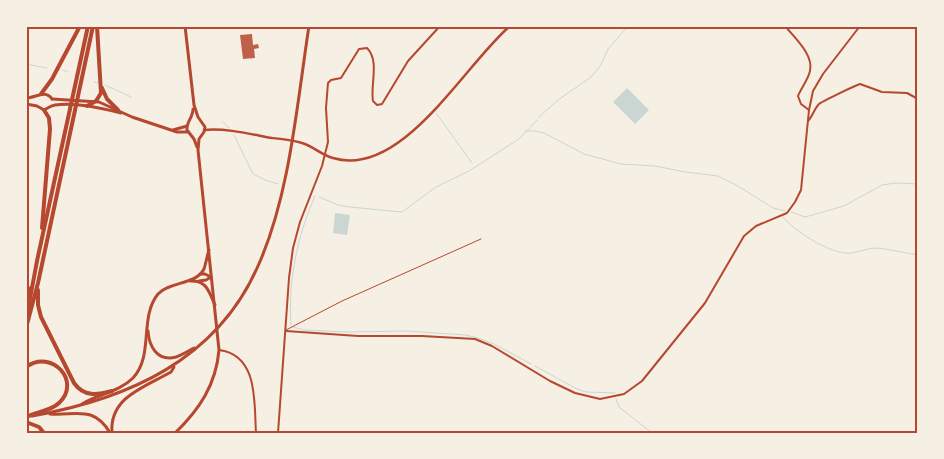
<svg xmlns="http://www.w3.org/2000/svg" width="944" height="459" font-family="'Archivo Narrow',sans-serif">
  <style>
    .water { fill: #c9d6d2 }
    .lines { fill: none; stroke-linecap: round; stroke-linejoin: round }
    .stream { stroke: #c9d6d2; stroke-width: 1 }
    .building { fill: #bf614a }
    .service { stroke: #b5482f; stroke-width: 1 }
    .minor { stroke: #b5482f; stroke-width: 2 }
    .tertiary { stroke: #b5482f; stroke-width: 2.5 }
    .secondary { stroke: #b5482f; stroke-width: 3 }
    .primary { stroke: #b5482f; stroke-width: 3 }
    .trunk { stroke: #b5482f; stroke-width: 3 }
    .motorway { stroke: #b5482f; stroke-width: 4 }
    .neatline { fill: none; stroke: #b5482f; stroke-width: 2 }
  </style>
  <rect width="100%" height="100%" fill="#f6efe4"/>
  <g class="water">
    <path d="M627 88 649 110 635 124 613 102Z"/>
    <path d="M335 213 350 215 347 235 333 233Z"/>
  </g>
  <g class="lines">
    <g class="stream">
      <path d="M26 64 47 68"/>
      <path d="M63 70 68 72"/>
      <path d="M94 82 98 83"/>
      <path d="M105 85 131 97"/>
      <path d="M436 113 472 163"/>
      <path d="M539 117 558 100 591 77 601 65 608 49 628 26"/>
      <path d="M223 122 229 128"/>
      <path d="M525 131H534L544 133 584 154 621 164 655 166 685 172 718 176 738 186 773 208 785 211"/>
      <path d="M234 135 253 174 265 180 278 184"/>
      <path d="M319 197 338 205 350 207 402 212 436 187 469 171 508 146 520 138 537 120"/>
      <path d="M791 212 805 217 844 206 882 185 895 183 918 184"/>
      <path d="M783 217C794 231 828 252 846 253 856 254 866 248 876 248 890 249 904 253 918 255"/>
      <path d="M291 325C288 281 297 237 315 196"/>
      <path d="M293 327 304 330 347 332 407 331 465 335 478 338 494 344 531 364"/>
      <path d="M535 366 577 389 586 392 615 393"/>
      <path d="M616 399 619 407 652 433"/>
    </g>
  </g>
  <path class="building" d="M252 34 253 45 258 44 259 48 254 49 255 58 243 59 240 35Z"/>
  <g class="lines">
    <path class="service" d="M286 330 342 301 481 239"/>
    <g class="minor">
      <path d="M785 26C794 37 814 55 810 71 808 80 801 88 798 96L801 104 809 110"/>
      <path d="M808 121C813 116 814 109 819 104 823 101 854 86 860 84L882 92 907 93 918 99"/>
      <path d="M286 331 358 336H422L475 339 492 346 550 381 575 393 600 399 624 394 642 381 705 303 744 236 756 226 787 213 795 202 801 190 809 110 813 91 823 74 860 26"/>
      <path d="M219 350C259 355 254 404 256 433"/>
      <path d="M278 433 289 278 293 248 300 222 322 166 328 142 326 108 328 83 331 80 341 78 359 49 367 48C380 61 370 85 373 101L377 105 382 104 408 61 440 26"/>
    </g>
    <path class="tertiary" d="M204 130C227 128 250 134 272 138 282 139 293 140 302 143 313 146 321 155 333 158 402 179 465 64 510 26"/>
    <g class="secondary">
      <path d="M26 98C36 98 45 89 52 99"/>
      <path d="M52 99 99 102 132 117 177 132H187"/>
      <path d="M26 104 37 106 44 110C48 108 50 106 55 105 76 102 101 108 121 113"/>
      <path d="M173 130 187 126"/>
    </g>
    <g class="primary">
      <path d="M193 109C193 118 186 122 187 130L194 139 197 147"/>
      <path d="M175 433C199 410 216 385 219 350L198 150 199 139 204 132 205 127 198 117 194 105 185 26"/>
    </g>
    <g class="trunk">
      <path d="M200 274H205L211 277"/>
      <path d="M190 281C207 280 209 292 215 305"/>
      <path d="M199 281 206 280 211 277"/>
      <path d="M148 331C149 346 157 362 176 357 182 355 188 351 194 348"/>
      <path d="M82 404C98 394 119 392 133 378 154 356 139 317 158 294 170 281 196 285 204 269 206 263 207 256 209 250"/>
      <path d="M50 414C76 416 94 405 110 433"/>
      <path d="M32 416C128 399 217 360 258 266 290 195 297 103 309 26"/>
      <path d="M112 433C109 397 145 387 171 372L174 367"/>
    </g>
    <g class="motorway">
      <path d="M102 88 107 99 118 110"/>
      <path d="M41 94 52 79 80 26"/>
      <path d="M87 106 96 101 101 93 97 26"/>
      <path d="M42 228 50 129 49 118 44 110"/>
      <path d="M38 290V305L41 317 74 383C84 397 97 395 112 391"/>
      <path d="M26 302 31 288"/>
      <path d="M26 320 37 261 88 26"/>
      <path d="M26 328 38 283 93 26"/>
      <path d="M26 367C52 348 82 382 59 403 51 411 36 412 26 417"/>
      <path d="M26 422 39 427 44 433"/>
    </g>
  </g>
  <rect width="944" height="459" fill="none" stroke="#f6efe4" stroke-width="55"/>
  <rect x="28" y="28" width="888" height="404" class="neatline"/>
</svg>
